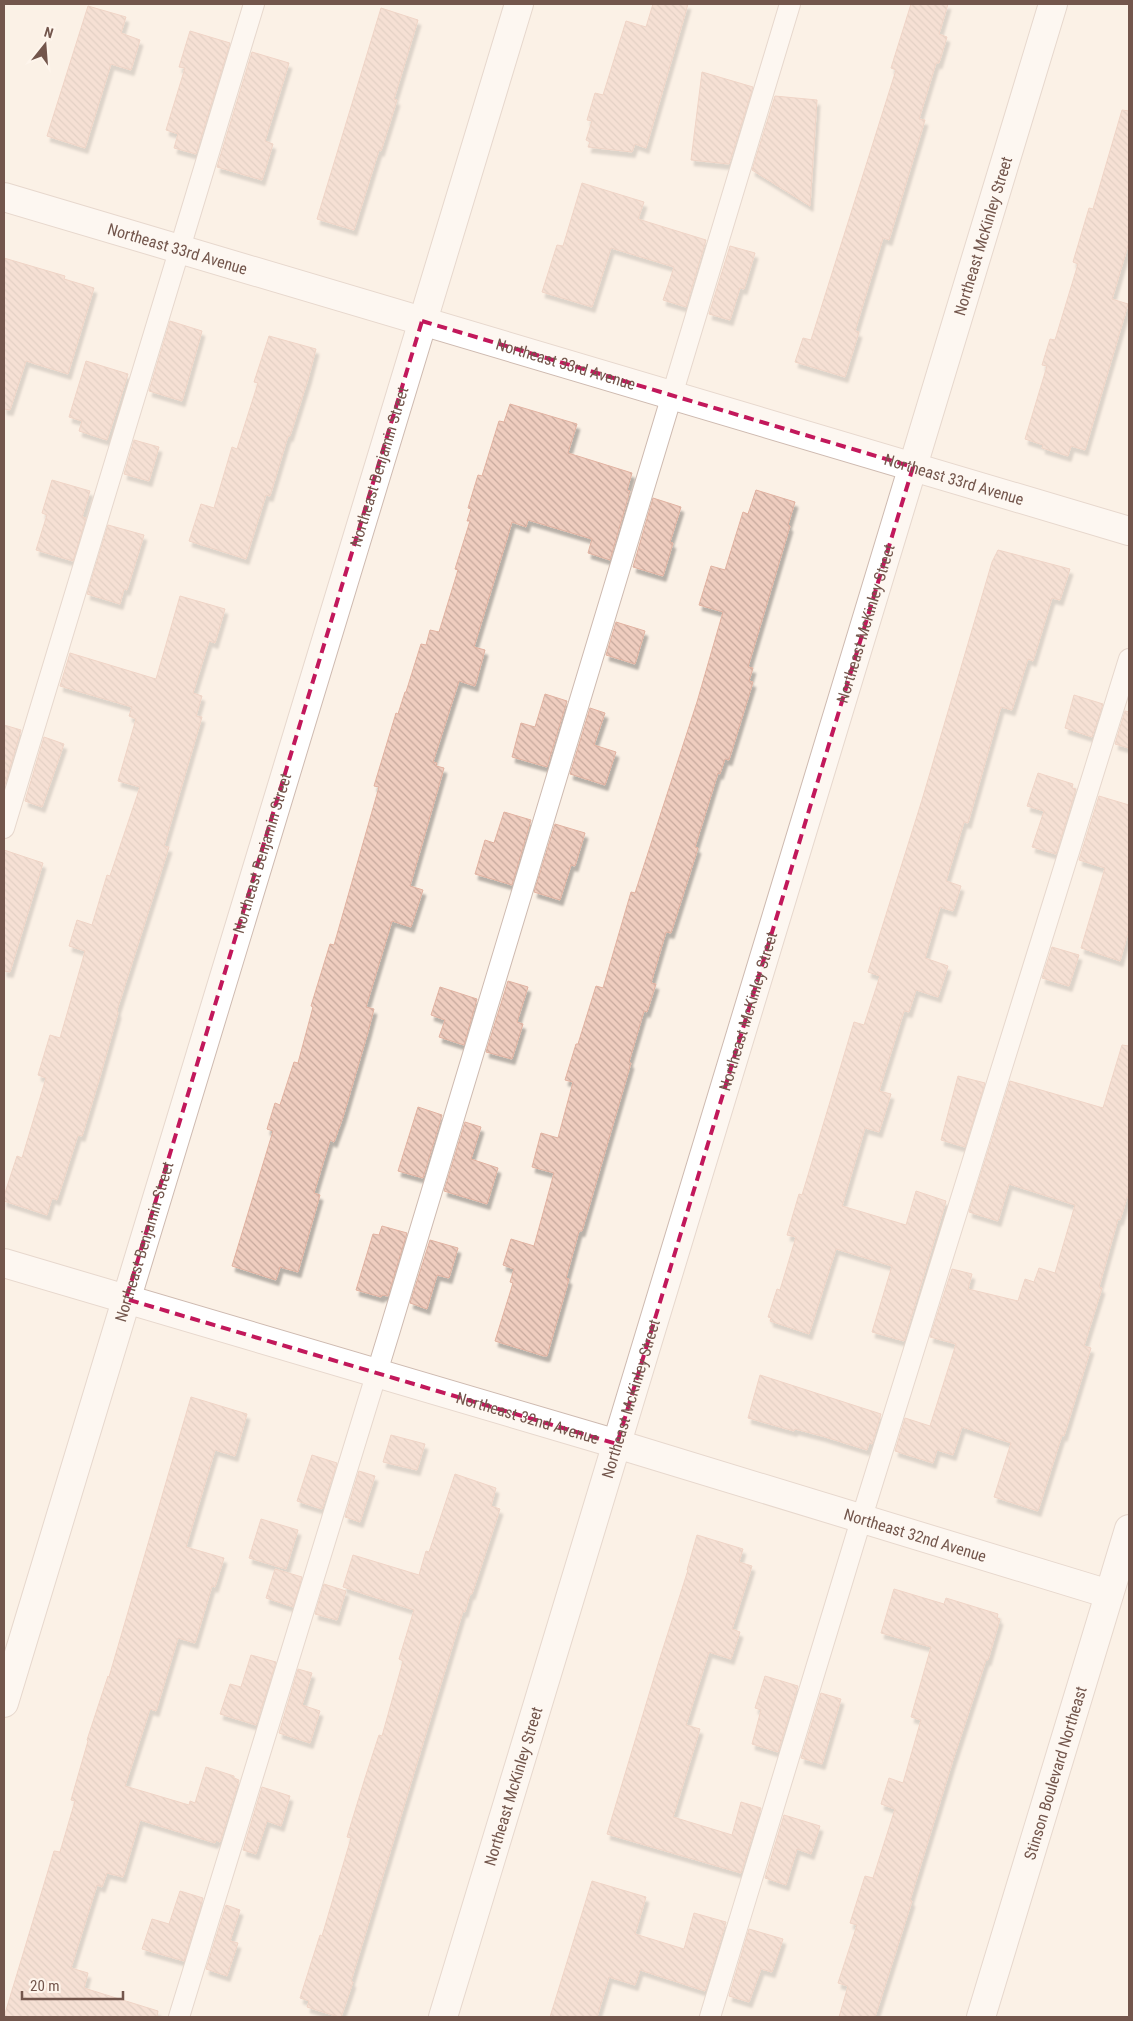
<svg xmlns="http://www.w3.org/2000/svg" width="1133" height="2021" font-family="'Roboto Condensed',sans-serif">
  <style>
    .building { fill: url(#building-back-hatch); stroke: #e1b2a1; filter: url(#shadow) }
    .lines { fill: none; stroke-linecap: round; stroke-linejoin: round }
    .service-casing { stroke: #cebab0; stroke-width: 22 }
    .minor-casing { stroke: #cebab0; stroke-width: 30 }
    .tertiary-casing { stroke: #cebab0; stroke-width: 30 }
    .service { stroke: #fff; stroke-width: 20 }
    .minor { stroke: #fff; stroke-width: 28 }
    .tertiary { stroke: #fff; stroke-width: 28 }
    .marked { fill: none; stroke: #c2185b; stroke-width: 4; stroke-dasharray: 10 6; stroke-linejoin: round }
    .labels { text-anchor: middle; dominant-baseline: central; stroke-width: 4; stroke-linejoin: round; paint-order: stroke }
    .street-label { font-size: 16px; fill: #73564c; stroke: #fef5ec }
  </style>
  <defs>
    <pattern id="building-back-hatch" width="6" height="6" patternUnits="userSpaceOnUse" patternTransform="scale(1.25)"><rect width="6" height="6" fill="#efcdbf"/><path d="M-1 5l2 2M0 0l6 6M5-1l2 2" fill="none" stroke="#c6a99d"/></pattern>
    <filter id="shadow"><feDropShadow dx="3" dy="5.5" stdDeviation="1" flood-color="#0004"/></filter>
  </defs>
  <rect width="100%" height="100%" fill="#fbf1e6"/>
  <g class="building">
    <path d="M653 4H688L646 148 635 144 632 152 588 147 590 142 586 140 592 121 587 120 595 93 603 95 626 21 646 27Z"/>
    <path d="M911 4H948L939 34 947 37 939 63H936L919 119 925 120 889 240 883 238 855 331 859 332 845 377 795 362 803 338 811 340 896 70 891 68Z"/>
    <path d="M88 6 126 17 121 33 140 40 131 70 111 64 85 148 47 136Z"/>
    <path d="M381 8 418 20 394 99 397 100 381 151 379 150 354 230 317 219Z"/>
    <path d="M190 31 230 43 196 154 174 148 178 134 166 130 185 68 179 67Z"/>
    <path d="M252 52 289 63 265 141 273 144 262 180 217 167Z"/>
    <path d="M702 72 753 87 729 164 691 160Z"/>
    <path d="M775 96 817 100 810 206 752 170Z"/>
    <path d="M1122 110 1129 111V242L1112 299 1128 304 1085 450 1071 446 1068 456 1042 448 1043 445 1025 439 1047 366 1042 365 1050 339 1055 340 1078 264 1073 262 1089 208 1093 209Z"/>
    <path d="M582 183 644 202 638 219 706 240 686 307 663 300 674 267 611 248 592 307 542 292 557 245 563 246Z"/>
    <path d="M730 246 755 253 744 289 740 288 730 320 709 314Z"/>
    <path d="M4 258 65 276 64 279 94 288 68 374 26 361 10 410 4 409Z"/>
    <path d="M170 321 202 331 182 401 149 391Z"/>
    <path d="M269 336 316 349 308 379 290 436H288L270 496 266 495 246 559 189 541 201 504 214 508 232 447 237 449 258 383 254 382Z"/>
    <path d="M86 361 128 374 107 440 79 431 82 421 69 417Z"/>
    <path d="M510 404 577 424 568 453 632 473 627 490 630 491 610 560 588 553 592 539 528 520 526 527 512 522 474 647 485 650 475 686 459 681 433 762 437 763 436 766 444 768 410 886 423 890 411 927 392 921 366 1007 374 1009 368 1032 343 1117 334 1142 330 1140 314 1193 320 1195 298 1272 280 1267 276 1280 232 1266 273 1131 267 1129 275 1103 280 1105 294 1062 298 1063 313 1007 311 1006 330 944 334 945 379 787 374 786 396 713 398 714 405 692H406L421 644 426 645 430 630 439 632 458 570 455 569 470 521H467L471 509 468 508 478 475 482 476 499 421 504 422Z"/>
    <path d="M134 440 159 447 149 481 124 474Z"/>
    <path d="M52 480 90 491 82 517 86 518 73 561 36 550 47 515 42 513Z"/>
    <path d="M756 490 795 502 788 525 790 526 748 667 753 668 749 681 753 682 729 760 725 759 720 774 718 773 695 847 698 848 671 933 666 932 651 983 656 984 647 1012 644 1011 629 1062 631 1063 619 1104 582 1231H579L566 1278 569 1279 547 1356H544L495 1341 513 1283 510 1282 514 1269 503 1265 511 1239 534 1246 554 1173 532 1167 541 1133 558 1138 573 1082 565 1080 576 1044H578L596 986 603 988 631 892 635 893 697 702 723 612 699 605 711 566 725 570 743 512 748 514Z"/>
    <path d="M653 498 681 507 670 542 673 543 663 576 633 567Z"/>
    <path d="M108 525 144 535 127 590 124 589 120 604 87 594Z"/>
    <path d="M998 550 1070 569 1060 600 1052 598 1033 661 1028 659 1012 710 1001 707 968 823 964 822 946 881 961 886 953 911 940 907 925 958 948 966 938 997 916 990 909 1012 904 1011 879 1091 891 1094 879 1132 865 1128 842 1206 906 1225 916 1191 946 1201 904 1341 872 1332 892 1266 836 1249 809 1334 770 1321 771 1318 768 1317 777 1289 780 1290 796 1237 787 1235 799 1194 802 1195 854 1022 864 1025 880 976 868 972 922 800 992 562Z"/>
    <path d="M180 596 225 609 215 643 209 641 193 693 202 696 196 716 202 717 164 846 169 847 117 1010 118 1013 99 1080 82 1136 78 1135 57 1200 52 1198 47 1215 4 1201V1196L17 1156 22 1158 46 1078 38 1075 50 1035 60 1038 82 962 85 951 69 946 77 920 92 925 107 875 110 876 140 787 118 781 136 719 129 716 132 707 60 686 70 653 156 679Z"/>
    <path d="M616 622 645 631 635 664 606 655Z"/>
    <path d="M545 694 567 701 547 767 512 757 521 723 535 727Z"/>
    <path d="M1074 695 1103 704 1092 737 1065 728Z"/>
    <path d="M590 708 605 713 594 745 616 752 605 785 570 774Z"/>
    <path d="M1125 711 1129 712V748L1115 744Z"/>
    <path d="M4 725 21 730 4 788Z"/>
    <path d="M44 737 64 744 42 807 25 801Z"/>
    <path d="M1038 773 1073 784 1072 788 1076 789 1056 854 1032 847 1044 811 1027 806Z"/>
    <path d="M1099 796 1129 805V929L1120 961 1081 948 1105 868 1079 860Z"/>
    <path d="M504 812 531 820 512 885 475 874 485 840 494 843Z"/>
    <path d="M555 824 585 833 575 866 571 865 560 900 534 892Z"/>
    <path d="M4 850 43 863 10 972 4 971Z"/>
    <path d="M1052 947 1079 955 1069 986 1042 978Z"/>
    <path d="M508 981 528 987 517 1022 523 1024 512 1059 486 1052Z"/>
    <path d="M440 987 477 999 464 1045 439 1037 445 1020 431 1015Z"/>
    <path d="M1122 1045 1129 1046V1191L1120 1220 1118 1219 1099 1287 1102 1288 1084 1346 1091 1348 1064 1436 1062 1435 1038 1511 994 1497 1011 1443 962 1427 953 1455 937 1450 933 1463 895 1451 905 1418 930 1426 956 1344 930 1337 952 1269 972 1274 968 1289 1018 1301 1025 1279 1034 1282 1039 1268 1055 1273 1075 1205 1009 1184 998 1221 969 1212 1010 1081 1103 1108Z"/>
    <path d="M958 1076 985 1083 965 1147 941 1140Z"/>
    <path d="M418 1107 442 1115 423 1178 398 1171Z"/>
    <path d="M465 1122 481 1127 471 1159 498 1168 487 1204 444 1191Z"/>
    <path d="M382 1226 407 1233 388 1296 382 1295 381 1297 356 1290 373 1234 379 1235Z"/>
    <path d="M430 1240 458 1248 449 1278 437 1275 427 1309 410 1303Z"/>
    <path d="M760 1375 881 1414 872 1444 869 1443 867 1450 822 1436 795 1429 794 1431 748 1418Z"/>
    <path d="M191 1397 247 1414 235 1456 215 1450 186 1547 224 1558 215 1587 212 1586 195 1643 178 1638 156 1711 150 1709 125 1786 189 1805 190 1801 195 1803 206 1767 234 1776V1778L239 1780 220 1842 216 1840 215 1843 140 1820 123 1877 107 1873 102 1887 97 1885 71 1968 88 1973 84 1988 158 2011 157 2017H4L54 1851 60 1852 75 1801 71 1800 88 1741 87 1740 108 1676 109 1677Z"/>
    <path d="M391 1435 425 1444 417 1470 383 1462Z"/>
    <path d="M312 1455 337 1463 322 1509 297 1501Z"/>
    <path d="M359 1471 375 1476 360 1522 345 1517Z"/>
    <path d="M455 1474 496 1488 491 1506 500 1509 472 1594H470L465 1612 463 1611 351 1981 353 1982 341 2017H339L307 2007 309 2001 300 1998 320 1935 322 1936 351 1838 347 1837 365 1778 379 1735 382 1736 403 1661 399 1659 414 1610 343 1587 353 1555 419 1575 426 1551 429 1552Z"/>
    <path d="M261 1519 298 1530 286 1569 249 1558Z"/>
    <path d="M697 1535 743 1549 739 1562 752 1566 732 1629 740 1632 731 1659 709 1652 686 1725 700 1729 673 1817 732 1835 741 1802 761 1808 741 1873 607 1834 659 1661 688 1570H687Z"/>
    <path d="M275 1569 302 1577 293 1607 266 1598Z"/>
    <path d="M324 1584 346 1591 337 1620 315 1614Z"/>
    <path d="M894 1589 944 1604 946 1598 998 1614 997 1618 1000 1619 988 1660H986L952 1763 910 1900 912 1901 875 2017H839L848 1986 838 1983 857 1925 850 1923 865 1876 873 1878 895 1809 881 1804 889 1778 903 1783 921 1720 911 1717 931 1647 881 1633Z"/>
    <path d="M251 1655 276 1662 256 1725 220 1714 230 1684 241 1687Z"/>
    <path d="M298 1669 312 1673 302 1705 320 1711 310 1743 279 1733Z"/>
    <path d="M765 1676 798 1686 778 1752 752 1744 761 1710 755 1708Z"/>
    <path d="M821 1693 841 1699 822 1764 801 1758Z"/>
    <path d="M262 1787 290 1796 281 1826 267 1821 256 1854 243 1850Z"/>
    <path d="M784 1815 820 1826 811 1854 797 1849 786 1885 765 1878Z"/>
    <path d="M592 1881 646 1897 635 1934 684 1949 694 1913 726 1922 705 1991 640 1970 635 1985 609 1977 597 2017H550Z"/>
    <path d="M180 1891 203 1898 184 1961 142 1949 152 1919 169 1924Z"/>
    <path d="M226 1905 240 1910 230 1941 238 1943 227 1976 206 1969Z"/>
    <path d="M749 1929 783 1939 772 1972 761 1969 749 2002 729 1996Z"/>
  </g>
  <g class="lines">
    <defs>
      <g id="service">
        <path d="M4 828 254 4"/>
        <path d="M179 2017 389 1333 790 4"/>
        <path d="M710 2017 861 1520 1129 659"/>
      </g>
      <g id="minor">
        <path id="s1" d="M4 1263 617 1444 1109 1594"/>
        <path id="s2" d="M4 1703 519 4"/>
        <path id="s3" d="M443 2017 1053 4"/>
      </g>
      <g id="tertiary">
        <path id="s4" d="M4 197 1129 531"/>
        <path id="s5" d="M981 2017 1129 1529"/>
      </g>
    </defs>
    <use href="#service" class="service-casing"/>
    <use href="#minor" class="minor-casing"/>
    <use href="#tertiary" class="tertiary-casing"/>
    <use href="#service" class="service"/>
    <use href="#minor" class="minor"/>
    <use href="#tertiary" class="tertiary"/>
  </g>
  <path d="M0 0H1133V2021H0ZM422 321 913 467 617 1444 126 1299Z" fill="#fbf1e6" fill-opacity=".55" fill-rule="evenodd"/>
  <path class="marked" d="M422 321 913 467 617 1444 126 1299Z"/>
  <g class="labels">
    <g class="street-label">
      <text stroke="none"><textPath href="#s3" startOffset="1861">Northeast McKinley Street</textPath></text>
      <text stroke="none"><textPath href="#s4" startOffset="181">Northeast 33rd Avenue</textPath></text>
      <text stroke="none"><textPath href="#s4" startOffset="586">Northeast 33rd Avenue</textPath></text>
      <text stroke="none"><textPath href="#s2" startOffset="1292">Northeast Benjamin Street</textPath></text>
      <text stroke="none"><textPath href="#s4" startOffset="991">Northeast 33rd Avenue</textPath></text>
      <text stroke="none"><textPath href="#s3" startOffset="1456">Northeast McKinley Street</textPath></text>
      <text stroke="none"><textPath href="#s2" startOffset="888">Northeast Benjamin Street</textPath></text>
      <text stroke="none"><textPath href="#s3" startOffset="1051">Northeast McKinley Street</textPath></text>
      <text stroke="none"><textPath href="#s2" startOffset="482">Northeast Benjamin Street</textPath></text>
      <text stroke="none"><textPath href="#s3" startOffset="646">Northeast McKinley Street</textPath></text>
      <text stroke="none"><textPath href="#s1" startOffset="546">Northeast 32nd Avenue</textPath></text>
      <text stroke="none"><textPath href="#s1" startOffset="951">Northeast 32nd Avenue</textPath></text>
      <text stroke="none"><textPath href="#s5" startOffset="255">Stinson Boulevard Northeast</textPath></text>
      <text stroke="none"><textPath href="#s3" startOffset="241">Northeast McKinley Street</textPath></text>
    </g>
  </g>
  <rect width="1133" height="2021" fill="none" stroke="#73564c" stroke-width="10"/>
  <g transform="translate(45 45) rotate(17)" stroke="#fef5ec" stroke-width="4" paint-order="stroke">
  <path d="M0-4L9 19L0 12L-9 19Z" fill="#73564c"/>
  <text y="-8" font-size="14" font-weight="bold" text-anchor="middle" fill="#73564c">N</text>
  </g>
  <path d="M22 1991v8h101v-8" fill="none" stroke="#73564c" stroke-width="2.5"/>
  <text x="30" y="1991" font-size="15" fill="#73564c" stroke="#fef5ec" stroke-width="4" paint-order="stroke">20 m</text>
</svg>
